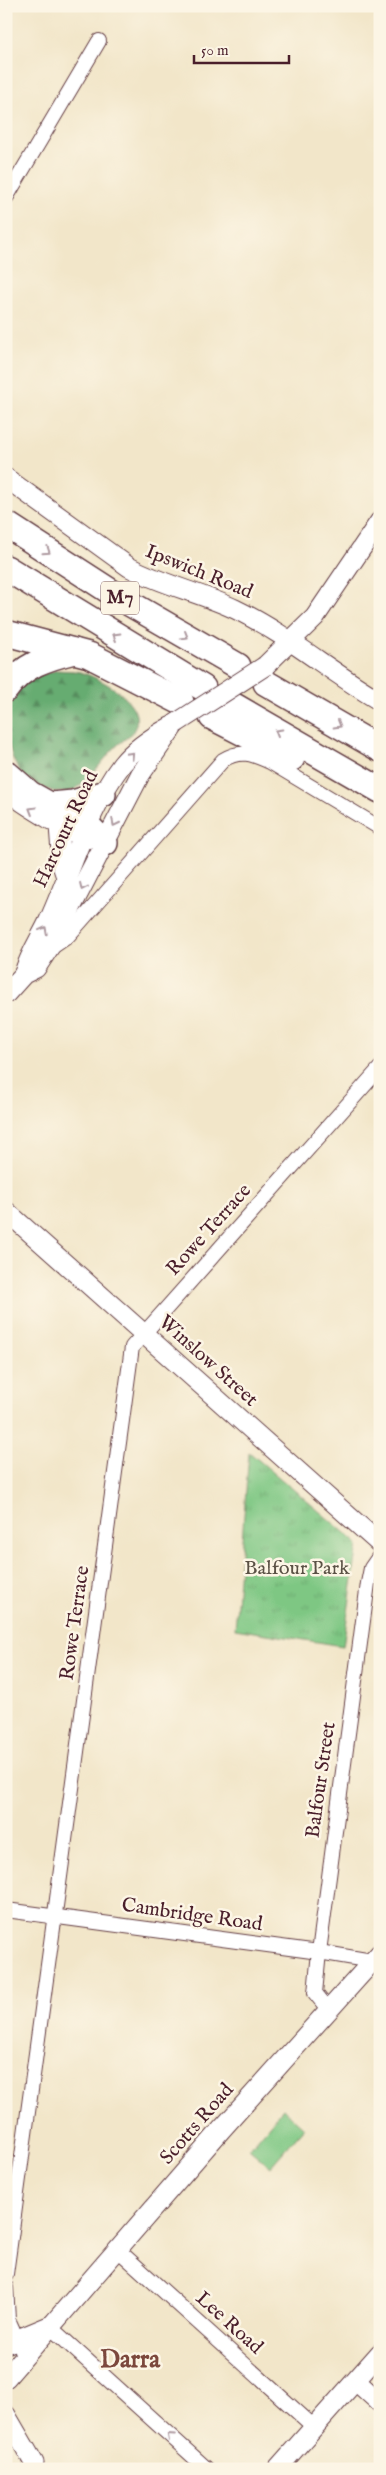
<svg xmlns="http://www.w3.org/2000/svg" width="386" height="2475" font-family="'IM FELL English',serif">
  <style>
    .grass { fill: url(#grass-tufts); stroke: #647357 }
    .forest { fill: url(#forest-firs); stroke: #58664e }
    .garden { fill: #7ec783; stroke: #647357 }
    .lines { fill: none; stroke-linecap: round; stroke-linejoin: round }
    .street-casing { stroke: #633d43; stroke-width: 16 }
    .secondary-casing { stroke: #633d43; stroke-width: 21 }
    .highway-casing { stroke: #633d43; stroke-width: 28 }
    .street { stroke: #fff; stroke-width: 14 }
    .secondary { stroke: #fff; stroke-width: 19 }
    .highway { stroke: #fff; stroke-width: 25 }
    .secondary-bridge-casing { stroke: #633d43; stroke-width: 21; stroke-linecap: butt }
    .secondary-bridge { stroke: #fff; stroke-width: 19 }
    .oneway { stroke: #ae9aa0 }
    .labels { text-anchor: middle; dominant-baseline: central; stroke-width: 5; stroke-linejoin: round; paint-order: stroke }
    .shield { fill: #fcf5e5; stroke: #7f5f63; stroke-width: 1 }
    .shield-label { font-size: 19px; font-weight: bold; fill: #4a1f2b }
    .street-label { font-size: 20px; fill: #4a1f2b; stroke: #fcf5e5 }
    .park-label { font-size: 20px; fill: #5a5145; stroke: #fcf5e5 }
    .district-label { font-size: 25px; font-weight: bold; fill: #7c483d; stroke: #fcf5e5 }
  </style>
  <defs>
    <pattern id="grass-tufts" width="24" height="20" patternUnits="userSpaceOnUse" patternTransform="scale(1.25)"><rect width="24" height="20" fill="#7ec783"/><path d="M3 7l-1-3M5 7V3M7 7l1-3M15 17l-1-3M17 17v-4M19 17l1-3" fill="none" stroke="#6eaa71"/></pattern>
    <pattern id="forest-firs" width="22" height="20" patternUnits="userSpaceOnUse" patternTransform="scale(1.25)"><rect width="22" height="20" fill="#66ac71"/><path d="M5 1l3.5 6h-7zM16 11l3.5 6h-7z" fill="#568b5d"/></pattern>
  </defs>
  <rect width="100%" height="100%" fill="#fcf5e5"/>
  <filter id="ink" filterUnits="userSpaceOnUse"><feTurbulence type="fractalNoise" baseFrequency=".02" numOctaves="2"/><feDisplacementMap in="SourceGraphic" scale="10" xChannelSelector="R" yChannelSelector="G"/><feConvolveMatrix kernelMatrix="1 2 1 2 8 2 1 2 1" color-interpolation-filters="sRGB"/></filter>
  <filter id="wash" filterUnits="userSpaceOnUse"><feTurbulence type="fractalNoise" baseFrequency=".0096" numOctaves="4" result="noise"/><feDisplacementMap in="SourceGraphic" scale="20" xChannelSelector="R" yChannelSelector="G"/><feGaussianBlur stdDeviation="1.12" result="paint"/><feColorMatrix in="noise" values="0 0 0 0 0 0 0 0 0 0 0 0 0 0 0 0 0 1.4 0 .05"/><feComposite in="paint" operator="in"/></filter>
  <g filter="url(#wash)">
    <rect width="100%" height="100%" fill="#f2e6c9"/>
    <path class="grass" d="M249 1452 358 1544 343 1646 235 1629Z"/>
    <path class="forest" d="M57 670C65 671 73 670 80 672 101 678 152 705 132 733 129 736 124 740 120 743 105 755 87 787 68 792 57 794 45 789 36 784 31 781 24 777 21 773 2 747 0 701 29 680 36 675 49 673 57 670Z"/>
    <path class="garden" d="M283 2109 304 2128 270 2167 249 2149Z"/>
  </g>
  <g filter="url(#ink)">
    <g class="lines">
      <defs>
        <g id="street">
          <path d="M6 198 99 41"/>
          <path d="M6 793C20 805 73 838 89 841"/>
          <path d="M51 948 67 937 223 760C240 749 253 754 270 762L380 828"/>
          <path d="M6 1910 319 1952 372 1961"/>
          <path d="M328 2009 315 1993 319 1952 368 1583 371 1568 380 1555"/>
          <path d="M117 2249 314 2427"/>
          <path d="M6 2274 132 1347 380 1068"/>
          <path d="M6 2287 8 2319 21 2348"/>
          <path d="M49 2326 207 2469"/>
        </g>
        <g id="secondary">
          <path d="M6 478 129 567C163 585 201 593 235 609 287 634 330 672 380 701"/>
          <path d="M265 666 315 617 380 521"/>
          <path d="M59 826 62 865 66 877"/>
          <path d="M24 973C30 953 42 936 50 918 73 867 88 809 122 764 135 748 152 737 170 727"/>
          <path d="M6 994 24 974 36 968 55 939 140 775 175 724"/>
          <path d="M6 1211 380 1544"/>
          <path d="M6 2344 49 2326"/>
          <path d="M6 2378 221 2130 380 1953"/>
          <path d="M356 2381 380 2403"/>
          <path d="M6 2415 34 2463"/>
          <path d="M277 2469 380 2353"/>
        </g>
        <g id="highway">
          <path d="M6 524 122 599 238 666"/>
          <path d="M6 568 203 688"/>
          <path d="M6 633 89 655 181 702"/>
          <path d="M266 683 380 749"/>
          <path d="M6 689C23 665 46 658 74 651"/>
          <path d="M231 704 380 790"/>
          <path d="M212 717 292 758"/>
          <path d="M6 773 30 794 89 827 105 843"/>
          <path d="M51 805 73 803 103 794"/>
        </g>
      </defs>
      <use href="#street" class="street-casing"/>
      <use href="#secondary" class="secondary-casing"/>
      <use href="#highway" class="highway-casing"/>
      <use href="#street" class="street"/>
      <use href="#secondary" class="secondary"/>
      <use href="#highway" class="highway"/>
      <defs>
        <path id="secondary-bridge" d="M175 724 265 666"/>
      </defs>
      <use href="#secondary-bridge" class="secondary-bridge-casing"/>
      <use href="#secondary-bridge" class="secondary-bridge"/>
    </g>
    <defs><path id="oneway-chevron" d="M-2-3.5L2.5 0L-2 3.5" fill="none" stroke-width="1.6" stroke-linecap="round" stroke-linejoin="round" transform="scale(1.25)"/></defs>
    <g class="oneway">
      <use href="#oneway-chevron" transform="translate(47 551) rotate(34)"/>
      <use href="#oneway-chevron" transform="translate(116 636) rotate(-149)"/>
      <use href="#oneway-chevron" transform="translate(185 636) rotate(30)"/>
      <use href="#oneway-chevron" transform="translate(338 725) rotate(30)"/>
      <use href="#oneway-chevron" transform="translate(278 732) rotate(-150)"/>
      <use href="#oneway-chevron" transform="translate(131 755) rotate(-46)"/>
      <use href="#oneway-chevron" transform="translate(32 810) rotate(-149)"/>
      <use href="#oneway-chevron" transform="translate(115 823) rotate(117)"/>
      <use href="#oneway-chevron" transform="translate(83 887) rotate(115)"/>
      <use href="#oneway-chevron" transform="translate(44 930) rotate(-62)"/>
      <use href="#oneway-chevron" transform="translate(170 2436) rotate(-138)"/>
    </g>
  </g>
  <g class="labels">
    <rect class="shield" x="101" y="581.5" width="38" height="33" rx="4"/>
    <g class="shield-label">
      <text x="120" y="598">M7</text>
    </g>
    <g class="street-label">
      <text transform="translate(199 572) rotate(22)">Ipswich Road</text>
      <text transform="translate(66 829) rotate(-65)">Harcourt Road</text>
      <text transform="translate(209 1230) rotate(-48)">Rowe Terrace</text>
      <text transform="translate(208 1361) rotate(42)">Winslow Street</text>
      <text transform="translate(75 1623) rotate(-82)">Rowe Terrace</text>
      <text transform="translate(321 1780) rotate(-82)">Balfour Street</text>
      <text transform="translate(192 1915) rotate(8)">Cambridge Road</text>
      <text transform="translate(197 2124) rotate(-49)">Scotts Road</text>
      <text transform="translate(229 2323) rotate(42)">Lee Road</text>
    </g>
    <g class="park-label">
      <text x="297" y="1568">Balfour Park</text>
    </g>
    <g class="district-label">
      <text x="130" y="2360">Darra</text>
    </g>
  </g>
  <rect width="386" height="2475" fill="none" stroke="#fcf5e5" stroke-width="25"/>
  <path d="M194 55v8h95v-8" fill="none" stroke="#4a1f2b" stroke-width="2.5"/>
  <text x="201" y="55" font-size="15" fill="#4a1f2b" stroke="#fcf5e5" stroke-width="4" paint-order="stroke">50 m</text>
</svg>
